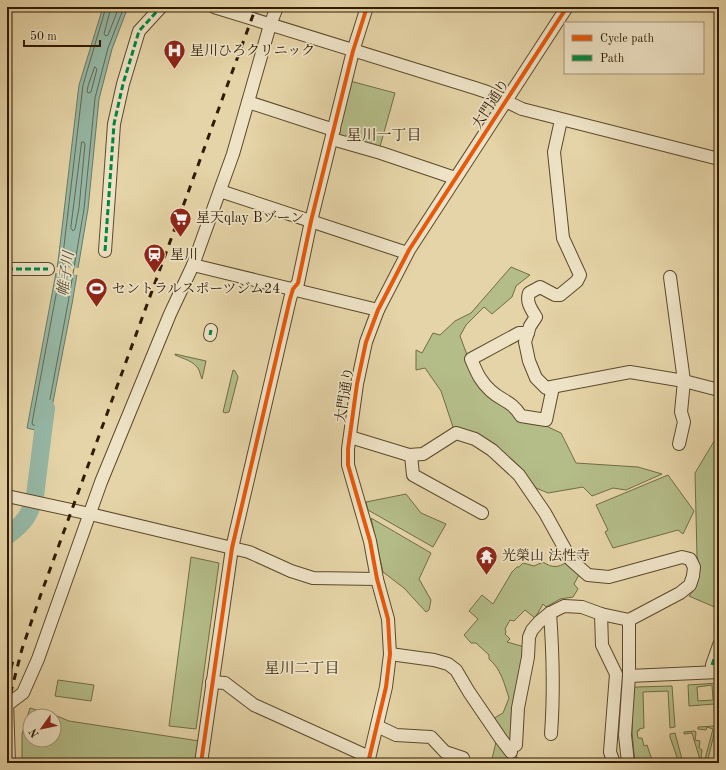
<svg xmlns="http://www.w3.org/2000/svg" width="726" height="770" font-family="'Old Standard TT','Noto Serif JP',serif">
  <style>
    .green { fill: #b4bd88; stroke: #726c45; fill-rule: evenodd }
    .water { fill: #96b8a6; stroke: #6d7964 }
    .pier { fill: #e5d4a7 }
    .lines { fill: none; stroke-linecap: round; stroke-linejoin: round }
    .shore { stroke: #626a54; stroke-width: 1 }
    .river { stroke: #96b8a6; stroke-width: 18 }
    .minor-casing { stroke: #5c492b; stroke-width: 14 }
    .minor { stroke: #eee3c6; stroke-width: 12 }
    .rail { stroke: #2f1b02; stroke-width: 3; stroke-dasharray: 7 7; stroke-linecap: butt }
    .quiet { stroke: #00873e; stroke-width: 3; stroke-dasharray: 6 3; stroke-linecap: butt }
    .cycleway-casing { stroke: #eee3c6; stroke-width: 6 }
    .cycleway { stroke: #e8590c; stroke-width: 4 }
    .labels { text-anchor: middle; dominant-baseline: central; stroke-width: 3.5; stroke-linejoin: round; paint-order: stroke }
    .poi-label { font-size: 14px; fill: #2f1b02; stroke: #eee3c6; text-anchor: start }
    .street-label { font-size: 14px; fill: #2f1b02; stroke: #eee3c6 }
    .neighbourhood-label { font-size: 15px; fill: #2f1b02; stroke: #eee3c6 }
    .water-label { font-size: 15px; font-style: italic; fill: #4e4a33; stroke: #eee3c6 }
  </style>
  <rect width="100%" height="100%" fill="#e5d4a7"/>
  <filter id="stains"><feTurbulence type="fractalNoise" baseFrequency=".005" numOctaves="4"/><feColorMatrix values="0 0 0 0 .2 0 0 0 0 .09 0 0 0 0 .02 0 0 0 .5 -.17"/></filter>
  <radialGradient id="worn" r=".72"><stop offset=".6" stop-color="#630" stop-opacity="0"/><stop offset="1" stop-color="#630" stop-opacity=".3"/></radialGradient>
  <g class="green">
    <path d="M350 81 395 93 379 150 335 138Z"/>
    <path d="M511 267 530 275 516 286 512 297 492 314 484 307 466 325 460 336 476 379 546 426 561 433 576 463 638 467 662 474 626 490 613 488 592 496 583 487 548 493 536 488 522 469 501 450 478 435 453 427 441 391 425 368 416 370V350L422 353 433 333 440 335 455 321 471 313Z"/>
    <path d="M175 354 206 361 202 379C201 377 200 373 199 370 194 361 184 359 175 355Z"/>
    <path d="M233 370 235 371 238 377 229 412 225 413 223 412Z"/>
    <path d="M719 433V609L689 596C700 583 701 573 697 556L695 473Z"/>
    <path d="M668 475 694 511 683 534 678 530 613 548 605 532 608 530 596 505Z"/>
    <path d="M406 494 421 513 446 524 433 547 368 510 366 502Z"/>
    <path d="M371 518 431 553 419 579 431 600 429 610 426 612 404 588 383 572Z"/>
    <path d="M191 557 219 563 196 729 169 726Z"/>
    <path d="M543 562C552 568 558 568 567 562L579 575 574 584 578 589 573 597 560 599 546 607 543 604 535 618 525 610 514 621 510 620 505 629 506 632 505 634 510 639 507 642 525 647 513 749 491 720 503 713 509 698C504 683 501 669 489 659V655L476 643H471L464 635 478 619 469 611 482 595 493 604 512 572 517 567H519L523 563 534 566Z"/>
    <path d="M58 680 94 685 91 701 55 696Z"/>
    <path d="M718 683V718L707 763H701L692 733 684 734V732L695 731 696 733 695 740 700 741 699 748 702 750 701 758 705 759 713 729 707 727 706 730 698 729V727L715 726 714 704 689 706 688 685ZM712 685 713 700 698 701 697 687Z"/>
    <path d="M672 686 675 727 670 728 668 691 643 692 644 728 639 729V731H637L638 738H642L644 746 647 745 653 763H635L632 732 633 689 636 687Z"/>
    <path d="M30 708 57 716 69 721 199 741 196 763H22V734ZM30 716H54V740H30Z"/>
    <path d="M675 733 683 763H679L670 737V734Z"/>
    <path d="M497 738C511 755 513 758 535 763H491Z"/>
  </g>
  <path class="water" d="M103 7H128L112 49 99 99 88 209 72 304 47 433 27 428 58 262 79 85Z"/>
  <path class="pier" d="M55 267 80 268 79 275 54 273Z"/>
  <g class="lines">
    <g class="shore">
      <path d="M106 7 83 85 62 263 32 423 33 425 42 427 45 426 68 303 84 209 95 98 108 48 124 7"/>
      <path d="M111 7 104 34 106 36 108 35 119 7"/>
      <path d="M95 67 97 69 91 92 89 93 87 92 88 86Z"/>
      <path d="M82 142H84L85 144 79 208 75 229 73 231 71 228Z"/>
    </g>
    <path class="river" d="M7 536C24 523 29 517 35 496L46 408"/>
    <defs>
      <g id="minor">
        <path d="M214 7 475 88 487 92 522 109 719 159"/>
        <path d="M248 102 334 130"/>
        <path d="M561 120 554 152 563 238 580 275 577 281 560 295H555L540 287 529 293C526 302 531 309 536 317L530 326 525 342 529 361 536 378 546 388 630 372 684 381 719 390"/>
        <path d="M332 139 381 153 455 178"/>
        <path d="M220 191 407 253"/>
        <path d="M105 251 114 124 123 84 139 31 161 7"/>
        <path d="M193 265 378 310"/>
        <path d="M7 269H48"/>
        <path d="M670 277 684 381 681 412 684 422 679 444"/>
        <path d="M528 333H519L471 359C477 373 480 381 491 391 503 402 511 400 521 416L546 420 553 387"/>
        <path d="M210 335 211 330"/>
        <path d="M350 437 409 455 423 454 456 433 475 439 492 450 519 475 545 513 571 560 588 575 609 577 682 557 690 559 694 567 693 576 690 585 680 593 629 620 601 614 582 607 564 606 550 613 539 622 532 630 529 637 528 657 518 708 516 745"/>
        <path d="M411 455 413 475 482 513"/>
        <path d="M7 496 90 514 249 552 291 571 313 578 377 579"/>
        <path d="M550 613C553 654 554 694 551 734"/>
        <path d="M601 614 602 645 616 674 610 752 614 763"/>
        <path d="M390 654 434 660 448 664 456 670 469 692 501 739 511 752"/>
        <path d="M712 665 719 645"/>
        <path d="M629 676 719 672"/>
        <path d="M212 682 225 683 254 705 369 757"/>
        <path d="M7 701 9 763"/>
        <path d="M7 705 23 693 38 659 101 482 170 314 193 265 233 154 270 25 277 7"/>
        <path d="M377 726 396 735 431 737 445 752 463 758"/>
        <path d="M201 763 232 548 290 299 293 289 298 283 311 221 353 51 367 7"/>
        <path d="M368 763 386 687 390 654 388 619 377 579 370 541 348 465V449L357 384 366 342 378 310 409 250 567 7"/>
        <path d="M628 763 625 735 629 676V620"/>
      </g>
    </defs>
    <use href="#minor" class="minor-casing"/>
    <use href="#minor" class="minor"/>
    <g class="rail">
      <path d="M7 682 14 657"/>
      <path d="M7 707 22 649 41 594 256 7"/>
    </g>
    <g class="quiet">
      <path d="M105 251 114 124 123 84 139 31 161 7"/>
      <path d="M7 269H48"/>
      <path d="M210 335 211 330"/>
      <path d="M712 665 719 645"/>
    </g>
    <defs>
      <g id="cycleway">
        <path d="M201 763 232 548 290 299 293 289 298 283 311 221 353 51 367 7"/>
        <path d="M368 763 386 687 390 654 388 619 377 579 370 541 348 465V449L357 384 366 342 378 310 409 250 567 7"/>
      </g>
    </defs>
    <use href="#cycleway" class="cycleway-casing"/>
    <use href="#cycleway" class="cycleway"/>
  </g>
  <defs>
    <symbol id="hospital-pin" viewBox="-11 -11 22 30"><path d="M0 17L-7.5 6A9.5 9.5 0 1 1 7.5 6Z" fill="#8f2418" stroke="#eee3c6"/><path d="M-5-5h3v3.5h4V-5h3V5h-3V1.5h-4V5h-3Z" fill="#fff"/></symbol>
    <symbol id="supermarket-pin" viewBox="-11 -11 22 30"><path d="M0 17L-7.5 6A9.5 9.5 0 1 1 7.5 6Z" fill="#8f2418" stroke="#eee3c6"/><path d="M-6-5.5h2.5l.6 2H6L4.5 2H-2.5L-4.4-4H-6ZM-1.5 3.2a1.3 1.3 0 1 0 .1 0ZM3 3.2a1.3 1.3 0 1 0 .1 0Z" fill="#fff"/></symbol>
    <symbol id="station-pin" viewBox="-11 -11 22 30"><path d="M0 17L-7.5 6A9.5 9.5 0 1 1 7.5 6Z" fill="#8f2418" stroke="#eee3c6"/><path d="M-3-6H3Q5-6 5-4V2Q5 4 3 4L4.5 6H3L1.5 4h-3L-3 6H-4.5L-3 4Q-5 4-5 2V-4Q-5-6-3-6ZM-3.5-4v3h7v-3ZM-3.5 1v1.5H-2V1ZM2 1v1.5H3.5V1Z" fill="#fff"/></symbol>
    <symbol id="stadium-pin" viewBox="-11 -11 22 30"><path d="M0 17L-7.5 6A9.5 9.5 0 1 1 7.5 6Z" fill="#8f2418" stroke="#eee3c6"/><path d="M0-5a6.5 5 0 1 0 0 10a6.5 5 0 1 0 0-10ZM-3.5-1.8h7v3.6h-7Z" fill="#fff"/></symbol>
    <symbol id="temple-pin" viewBox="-11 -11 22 30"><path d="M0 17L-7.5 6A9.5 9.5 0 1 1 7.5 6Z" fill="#8f2418" stroke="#eee3c6"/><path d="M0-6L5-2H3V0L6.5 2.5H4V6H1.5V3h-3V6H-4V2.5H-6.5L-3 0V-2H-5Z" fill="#fff"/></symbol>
  </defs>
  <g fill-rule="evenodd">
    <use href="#hospital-pin" x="162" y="38" width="25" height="34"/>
    <use href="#supermarket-pin" x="168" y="206" width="25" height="34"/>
    <use href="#station-pin" x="142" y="242" width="25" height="34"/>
    <use href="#stadium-pin" x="84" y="276" width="25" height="34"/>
    <use href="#temple-pin" x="474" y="544" width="25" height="34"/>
  </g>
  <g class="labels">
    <g class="poi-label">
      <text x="190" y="51">星川ひろクリニック</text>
      <text x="196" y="218">星天qlay Bゾーン</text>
      <text x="170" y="255">星川</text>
      <text x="112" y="289">セントラルスポーツジム24</text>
      <text x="502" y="556">光榮山 法性寺</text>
    </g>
    <g class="street-label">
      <text transform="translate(491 104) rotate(-57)">大門通り</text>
      <text transform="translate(345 395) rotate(-81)">大門通り</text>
    </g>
    <g class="neighbourhood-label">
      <text x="384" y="136">星川一丁目</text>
      <text x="302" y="669">星川二丁目</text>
    </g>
    <g class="water-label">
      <text transform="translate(67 274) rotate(-82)">帷子川</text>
    </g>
  </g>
  <rect width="726" height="770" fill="none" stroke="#e5d4a7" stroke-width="24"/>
  <rect x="8" y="8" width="710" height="754" fill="none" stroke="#2f1b02" stroke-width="2"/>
  <rect x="12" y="12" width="702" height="746" fill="none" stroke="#2f1b02"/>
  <rect x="564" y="22" width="140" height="52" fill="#eee3c6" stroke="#a29378"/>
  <rect x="572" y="35" width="20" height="6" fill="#e8590c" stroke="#a29378"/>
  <text x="600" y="42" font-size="12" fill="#2f1b02">Cycle path</text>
  <rect x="572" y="55" width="20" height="6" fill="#00873e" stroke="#a29378"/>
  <text x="600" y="62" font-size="12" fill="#2f1b02">Path</text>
  <g transform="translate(42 728) rotate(237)"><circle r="19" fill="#eee3c6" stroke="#a29378"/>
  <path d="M0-3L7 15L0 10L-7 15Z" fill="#8f2418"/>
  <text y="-6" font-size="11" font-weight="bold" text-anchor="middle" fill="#2f1b02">N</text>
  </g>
  <path d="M24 40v6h76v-6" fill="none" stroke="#2f1b02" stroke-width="2"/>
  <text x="30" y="40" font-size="12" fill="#2f1b02" stroke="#eee3c6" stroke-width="3" paint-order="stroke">50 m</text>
  <rect width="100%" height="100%" filter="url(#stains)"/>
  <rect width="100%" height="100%" fill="url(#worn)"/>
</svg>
